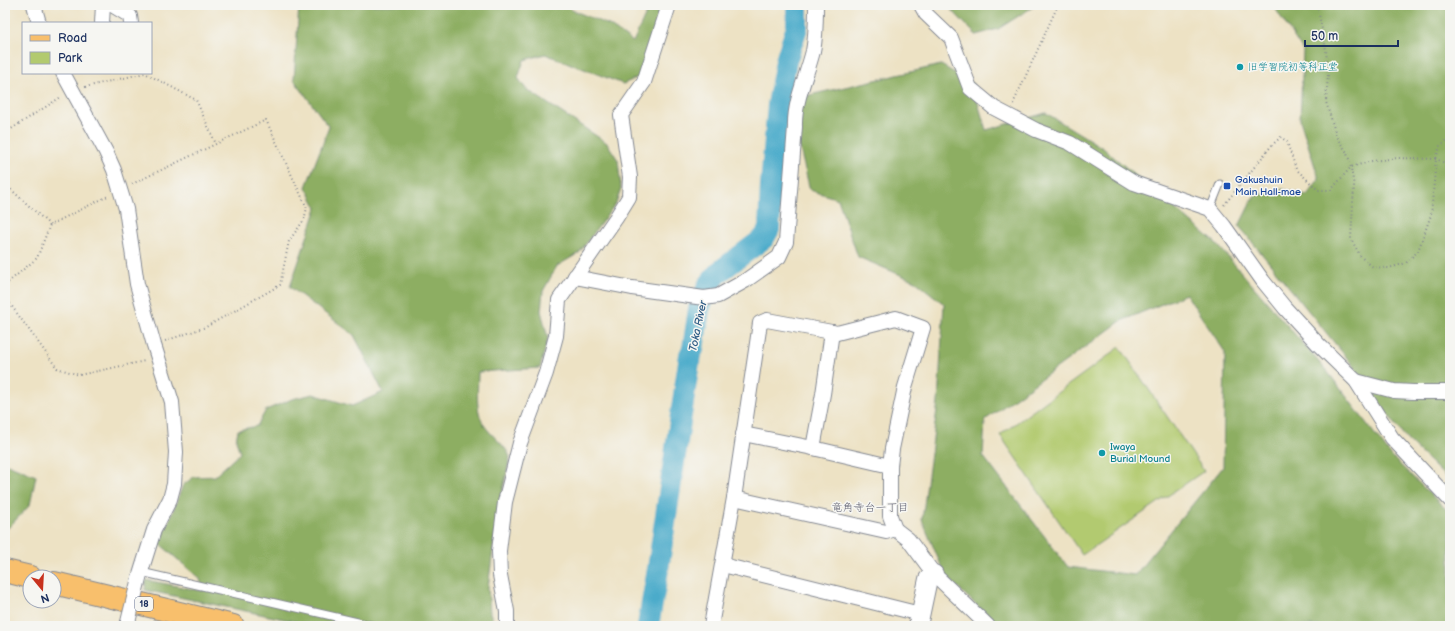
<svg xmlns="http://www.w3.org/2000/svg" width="1455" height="631" font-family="'Balsamiq Sans','Klee One',sans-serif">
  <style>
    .green { fill: #b2ca6f; stroke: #667c66 }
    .forest { fill: #8dae62; stroke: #546e60; fill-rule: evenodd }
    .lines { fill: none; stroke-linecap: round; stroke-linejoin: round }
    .river { stroke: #4cabca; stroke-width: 22 }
    .service-casing { stroke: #848891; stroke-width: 9 }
    .minor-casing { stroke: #848891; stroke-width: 16 }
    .tertiary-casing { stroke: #848891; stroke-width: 20 }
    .primary-casing { stroke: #848891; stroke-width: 24 }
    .path { stroke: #848891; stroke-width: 2; stroke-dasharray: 1 3; stroke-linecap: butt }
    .service { stroke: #fff; stroke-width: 7 }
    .minor { stroke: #fff; stroke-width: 14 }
    .tertiary { stroke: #fff; stroke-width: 18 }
    .primary { stroke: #f8bf6c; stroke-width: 22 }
    .minor-bridge-casing { stroke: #848891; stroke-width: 16; stroke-linecap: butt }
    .minor-bridge { stroke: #fff; stroke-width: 14 }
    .culture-dot { fill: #0f9aa8; stroke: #f6f6f2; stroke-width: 1.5 }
    .transit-dot { fill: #1a4fb4; stroke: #f6f6f2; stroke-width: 1.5 }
    .labels { text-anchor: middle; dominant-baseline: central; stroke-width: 3; stroke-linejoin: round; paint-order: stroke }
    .shield { fill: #f6f6f2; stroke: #5d6b8a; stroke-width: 1 }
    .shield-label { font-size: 9px; font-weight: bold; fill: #1b2f5e }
    .culture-label { font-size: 10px; fill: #0d838f; stroke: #f6f6f2; text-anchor: start }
    .transit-label { font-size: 10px; fill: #164399; stroke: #f6f6f2; text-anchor: start }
    .water-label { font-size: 11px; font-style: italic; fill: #2c5a84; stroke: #f6f6f2 }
    .neighbourhood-label { font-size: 11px; fill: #5e5f70; stroke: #f6f6f2 }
  </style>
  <rect width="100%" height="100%" fill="#f6f6f2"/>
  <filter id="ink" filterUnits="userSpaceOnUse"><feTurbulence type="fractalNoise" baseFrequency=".025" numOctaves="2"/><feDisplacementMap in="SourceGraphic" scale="8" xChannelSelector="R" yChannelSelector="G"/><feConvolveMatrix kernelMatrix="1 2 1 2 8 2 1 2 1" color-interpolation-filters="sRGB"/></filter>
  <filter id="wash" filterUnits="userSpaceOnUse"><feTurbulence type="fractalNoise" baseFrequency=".012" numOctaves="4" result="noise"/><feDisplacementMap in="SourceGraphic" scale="16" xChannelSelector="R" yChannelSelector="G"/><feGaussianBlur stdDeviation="0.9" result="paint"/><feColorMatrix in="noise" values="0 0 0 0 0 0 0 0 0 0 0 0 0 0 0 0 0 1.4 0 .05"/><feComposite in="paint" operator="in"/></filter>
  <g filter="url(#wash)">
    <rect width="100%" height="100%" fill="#ede2c4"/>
    <path class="green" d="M1120 347 1204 471 1082 555 1000 435Z"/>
    <g class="forest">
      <path d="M299 5H567L572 10 609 25 633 42 650 5H661L641 76 623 84 545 54 524 60 518 78 526 89 607 143 618 160 621 188 616 203 579 253 557 266 543 291 541 311 548 338 540 368 478 372C478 391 474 414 487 429 495 439 506 446 510 457L498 513 488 587 490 613 495 626H317L145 590 146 580 203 591 200 579 160 544 183 485 194 477 215 476 240 453 236 440 238 430 257 426 266 410 292 399 313 394 352 406 383 392 354 335 290 287 317 208 306 187 329 127 294 80Z"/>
      <path d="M947 5H1036L998 29 976 35Z"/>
      <path d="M1273 5H1450V481L1408 441 1369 389 1355 368 1239 226 1254 196 1282 189 1307 195 1319 179 1300 120 1303 51Z"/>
      <path d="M941 65 972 83 986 130 1046 113 1103 148 1216 243 1330 375 1392 457 1450 513V626H1001L978 607 945 575 922 520 938 402 944 304 915 281 858 257 838 199 810 190 788 100ZM1186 294 1225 352 1223 467 1135 575 1068 567 983 456 985 420 1121 321Z"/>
      <path d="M5 463 36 476 30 505 5 531Z"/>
    </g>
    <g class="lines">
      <path class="river" d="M648 626 658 569 690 355 693 349 699 309 708 286 719 272 764 238 769 229 771 185 778 105 786 61 797 27V5"/>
    </g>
  </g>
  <g filter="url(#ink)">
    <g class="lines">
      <defs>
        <g id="service">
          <path d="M1210 209 1220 184"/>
          <path d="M141 572 375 626"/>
        </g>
        <g id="minor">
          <path d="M34 5 39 23"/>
          <path d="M112 5 130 16 131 23"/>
          <path d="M921 5 926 14 951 38 970 88 994 108 1036 130 1070 143 1134 183 1210 209 1224 226 1263 281 1285 308 1318 344 1356 381 1392 438 1450 500"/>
          <path d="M102 23 103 5"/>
          <path d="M63 73 106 152 114 170 126 209 137 284 154 345 172 402 176 452 174 484 170 499 154 530 139 578"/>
          <path d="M575 276 580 278 632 288 704 298 718 296 745 281 779 257 786 242 795 127C794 101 807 76 813 51 816 36 816 21 816 5"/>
          <path d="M1356 381 1394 391 1413 392H1450"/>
          <path d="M743 434 813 448 890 466"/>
          <path d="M813 448 823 394 832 332"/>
          <path d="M734 498 886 532 895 529"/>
          <path d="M723 565 920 614"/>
          <path d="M507 626V611L500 575 499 551 505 502 520 443 546 373 556 336 559 300 616 218 629 197 630 177 621 115 644 82 669 5"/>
          <path d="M711 626 734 498 760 323 767 320 837 333 896 318 923 328 905 387 892 449 890 466V516L895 529 908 539 934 574 988 626"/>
        </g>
        <path id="tertiary" d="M918 626 928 579 934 574"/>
        <g id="primary">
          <path d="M5 571 30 577"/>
          <path d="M54 583 233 626"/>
        </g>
      </defs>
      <use href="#service" class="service-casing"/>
      <use href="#minor" class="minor-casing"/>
      <use href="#tertiary" class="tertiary-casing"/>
      <use href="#primary" class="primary-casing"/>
      <g class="path">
        <path d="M1315 5 1318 9 1326 50 1328 75 1326 102 1337 138 1346 151 1350 162 1354 186 1351 239 1361 257 1373 267 1389 268 1406 263 1418 251 1431 215 1436 159 1440 146 1450 138"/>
        <path d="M85 87 145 73 196 100 216 144"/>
        <path d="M1013 104 1058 5"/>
        <path d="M5 133 61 97"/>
        <path d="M5 184 50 225"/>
        <path d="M132 184 266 120 307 208 304 220 289 241 280 285 206 327 165 341"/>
        <path d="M1224 205 1272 145 1281 137 1287 142 1296 169 1318 190H1331L1351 167 1372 161 1398 158 1436 159 1450 165"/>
        <path d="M5 285 37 258 50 225 108 196"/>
        <path d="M5 297 57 368 79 375 145 361"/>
      </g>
      <use href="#service" class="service"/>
      <use href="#minor" class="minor"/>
      <use href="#tertiary" class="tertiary"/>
      <use href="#primary" class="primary"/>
      <defs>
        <path id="minor-bridge" d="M127 626 139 578"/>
      </defs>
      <use href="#minor-bridge" class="minor-bridge-casing"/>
      <use href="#minor-bridge" class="minor-bridge"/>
    </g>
  </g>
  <g class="culture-dot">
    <circle cx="1240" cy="67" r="4"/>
    <circle cx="1102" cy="453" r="4"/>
  </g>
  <rect class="transit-dot" x="1223" y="182" width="8" height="8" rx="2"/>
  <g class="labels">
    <rect class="shield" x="135" y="597" width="18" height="14" rx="3"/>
    <g class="shield-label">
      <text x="144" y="604">18</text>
    </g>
    <g class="culture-label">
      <text x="1248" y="67">旧学習院初等科正堂</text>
      <text x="1110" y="447">Iwaya<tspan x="1110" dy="12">Burial Mound</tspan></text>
    </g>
    <g class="transit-label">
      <text x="1235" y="180">Gakushuin<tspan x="1235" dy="12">Main Hall-mae</tspan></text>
    </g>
    <g class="water-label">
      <text transform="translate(698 326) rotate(-78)">Toka River</text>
    </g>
    <g class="neighbourhood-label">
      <text x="870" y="507">竜角寺台一丁目</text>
    </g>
  </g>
  <rect width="1455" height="631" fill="none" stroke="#f6f6f2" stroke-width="20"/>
  <rect x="22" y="22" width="130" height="52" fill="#f6f6f2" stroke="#9ea6b7"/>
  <rect x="30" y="35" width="20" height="6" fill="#f8bf6c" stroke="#9ea6b7"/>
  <text x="58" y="42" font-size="12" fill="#1b2f5e">Road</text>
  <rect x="30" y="52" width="20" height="12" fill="#b2ca6f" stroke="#9ea6b7"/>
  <text x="58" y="62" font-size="12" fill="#1b2f5e">Park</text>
  <g transform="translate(42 589) rotate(162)"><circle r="19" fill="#f6f6f2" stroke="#9ea6b7"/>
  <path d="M0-3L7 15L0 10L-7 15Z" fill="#c8321e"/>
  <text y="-6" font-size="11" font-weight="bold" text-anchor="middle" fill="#1b2f5e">N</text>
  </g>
  <path d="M1305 40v6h93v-6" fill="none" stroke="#1b2f5e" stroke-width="2"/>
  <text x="1311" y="40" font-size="12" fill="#1b2f5e" stroke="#f6f6f2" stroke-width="3" paint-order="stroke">50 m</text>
</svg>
